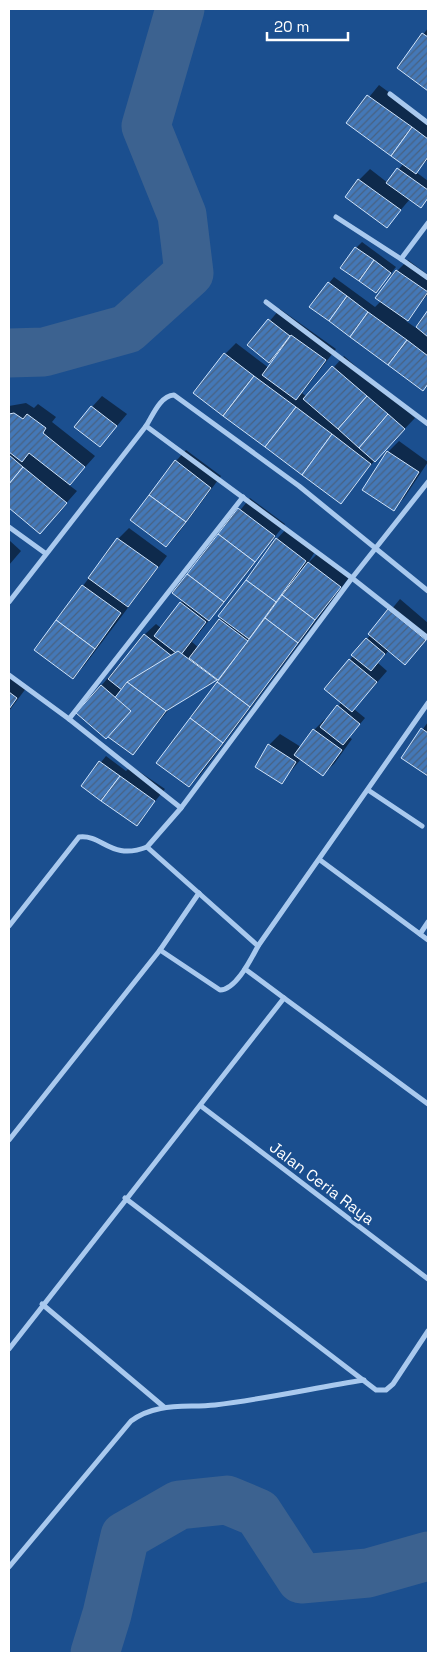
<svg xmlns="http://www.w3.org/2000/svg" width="437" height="1662" font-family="'Space Grotesk',sans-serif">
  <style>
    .shadow { fill: #0007 }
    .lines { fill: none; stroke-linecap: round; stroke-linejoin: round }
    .river { stroke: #3c6290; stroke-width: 49 }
    .building { fill: url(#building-hatch); stroke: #cfe3fa }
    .street { stroke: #a9c9ee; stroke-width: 5 }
    .labels { text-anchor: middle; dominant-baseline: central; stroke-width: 5; stroke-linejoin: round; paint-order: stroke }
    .street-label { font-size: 16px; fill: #fff; stroke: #1b4f8f }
  </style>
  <defs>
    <pattern id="building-hatch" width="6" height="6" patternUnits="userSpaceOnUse" patternTransform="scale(1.25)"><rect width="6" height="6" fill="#4478b7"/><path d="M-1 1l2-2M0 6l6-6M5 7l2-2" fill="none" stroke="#486282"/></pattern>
  </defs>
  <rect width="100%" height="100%" fill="#1b4f8f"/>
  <g class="shadow">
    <path d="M428 28V89L399 68Z"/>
    <path d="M379 85 428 121V159L416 172 428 181V199L421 206 410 199 387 226 359 180 370 169 388 183 403 164 348 123Z"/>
    <path d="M362 242 396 267 376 292 356 248Z"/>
    <path d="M408 260 428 275V294L406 321 416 328 428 313V384L423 390 329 283 334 277 375 307 381 301 397 271Z"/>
    <path d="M280 309 336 349 302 393 307 397 344 356 415 418 375 460 341 502 225 354 236 343 269 368 280 350 269 361 249 345Z"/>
    <path d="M102 396 127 414 100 446 92 407Z"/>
    <path d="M26 403 34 408 38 404 56 417 52 422 95 456 69 485 77 491 40 533 9 506V406Z"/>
    <path d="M399 441 428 462 404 498 393 509 388 452Z"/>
    <path d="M186 450 221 476 177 535 166 546 176 461Z"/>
    <path d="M250 498 285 524 192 642 199 648 276 540 287 528 316 550 308 563 319 552 351 575 200 775 189 786 221 679 219 677 171 707 132 754 101 686 145 634 156 624 161 628 183 600 174 593Z"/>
    <path d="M129 528 167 556 84 666 73 677 35 650 118 539Z"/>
    <path d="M9 540 21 551 9 565Z"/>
    <path d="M400 599 428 623V637L405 663 389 650 378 663 387 671 354 709 365 718 349 737 352 739 334 764 323 774 301 759 282 782 269 745 280 734 301 747 314 730 325 719 326 720 342 702 326 689Z"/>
    <path d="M9 674 27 687 9 711Z"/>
    <path d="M428 722V775L402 758Z"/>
    <path d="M106 756 126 771 131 766 165 789 136 825 82 786Z"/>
  </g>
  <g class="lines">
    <g class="river">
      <path d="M9 353 44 352 127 329 189 273 182 215 146 126 180 9"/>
      <path d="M95 1653 107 1614 125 1536 179 1505 227 1500 258 1513 301 1579 368 1573 428 1556"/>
    </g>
  </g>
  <g class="building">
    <path d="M422 33 428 37V91L397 68Z"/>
    <path d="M367 95 412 127 391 156 346 123Z"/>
    <path d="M412 127 428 139V157L416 174 391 156Z"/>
    <path d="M397 168 428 190V198L421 208 386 183Z"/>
    <path d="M358 179 401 210 387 228 345 197Z"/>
    <path d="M355 247 374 260 359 281 340 268Z"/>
    <path d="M374 260 391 273 376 293 359 281Z"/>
    <path d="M396 270 428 292 408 321 375 298Z"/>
    <path d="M328 282 347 296 329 321 309 307Z"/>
    <path d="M347 296 368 312 350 337 329 321Z"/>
    <path d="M428 310V337L416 327Z"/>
    <path d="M368 312 407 340 388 365 350 337Z"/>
    <path d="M268 319 290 336 269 363 247 345Z"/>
    <path d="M291 335 326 360 296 400 262 375Z"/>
    <path d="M407 340 428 356V384L423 391 388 365Z"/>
    <path d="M224 353 254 376 223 416 193 393Z"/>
    <path d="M332 366 367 396 338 429 303 399Z"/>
    <path d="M254 376 296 407 265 447 223 416Z"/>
    <path d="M367 396 388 414 359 448 338 429Z"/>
    <path d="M91 406 117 426 100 447 74 427Z"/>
    <path d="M296 407 332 434 302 475 265 447Z"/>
    <path d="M14 413 23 419 27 414 46 428 43 433 85 467 70 485 29 453 22 462 9 452V414Z"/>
    <path d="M388 414 405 429 375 462 359 448Z"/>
    <path d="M332 434 371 464 341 504 302 475Z"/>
    <path d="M387 451 419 472 394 511 362 490Z"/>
    <path d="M9 455 23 467 9 484Z"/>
    <path d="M175 460 211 488 186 522 149 495Z"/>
    <path d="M23 467 67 503 40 534 9 508V484Z"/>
    <path d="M149 495 186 522 166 547 130 520Z"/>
    <path d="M238 508 275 536 255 562 218 534Z"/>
    <path d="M218 534 255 562 224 602 187 574Z"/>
    <path d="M117 538 158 567 128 607 88 578Z"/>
    <path d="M276 538 306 561 276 602 246 580Z"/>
    <path d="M308 562 341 587 315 620 282 595Z"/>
    <path d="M187 574 224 602 209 621 172 593Z"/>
    <path d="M246 580 276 602 249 639 218 616Z"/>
    <path d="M82 585 121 613 95 649 56 620Z"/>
    <path d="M282 595 315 620 298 643 265 618Z"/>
    <path d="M180 602 206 622 180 656 154 636Z"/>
    <path d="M388 609 426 640 405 665 368 634Z"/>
    <path d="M265 618 298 643 250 707 217 682Z"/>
    <path d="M219 619 248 641 218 680 189 658Z"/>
    <path d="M56 620 95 649 73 679 34 650Z"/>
    <path d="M144 634 173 657 137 702 108 679Z"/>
    <path d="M366 638 385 654 371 671 351 655Z"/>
    <path d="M178 651 217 680 166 711 127 682Z"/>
    <path d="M349 659 377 682 352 712 324 689Z"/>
    <path d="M127 682 166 711 133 755 93 726Z"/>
    <path d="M217 682 250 707 223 743 190 718Z"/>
    <path d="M101 685 131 711 106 739 76 713Z"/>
    <path d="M9 692 17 698 9 709Z"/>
    <path d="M337 705 360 724 343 745 320 727Z"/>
    <path d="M190 718 223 743 189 787 156 763Z"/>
    <path d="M421 728 428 733V776L401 758Z"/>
    <path d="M313 729 342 750 323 776 294 755Z"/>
    <path d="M268 744 296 762 282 784 255 767Z"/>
    <path d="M99 761 120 776 101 801 81 786Z"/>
    <path d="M120 776 155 801 137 826 101 801Z"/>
  </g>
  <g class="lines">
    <g class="street">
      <path d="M390 94 428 123"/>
      <path d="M336 217 401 259"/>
      <path d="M428 223 401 259 428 278"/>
      <path d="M266 302 428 424"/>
      <path d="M146 426 352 578 428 638"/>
      <path d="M9 527 45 553"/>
      <path d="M9 602 146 426C153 415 160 396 174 395L299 486 428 591"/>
      <path d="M9 675 69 719 181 808"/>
      <path d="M69 719 243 497"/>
      <path d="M368 790 422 826"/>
      <path d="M320 860 428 940"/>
      <path d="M9 926 79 837C103 834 110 861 147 847"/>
      <path d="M420 934 428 922"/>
      <path d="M258 946 428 703"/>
      <path d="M160 950 220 990C236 990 251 959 258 946L147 847 181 808 352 578 428 482"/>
      <path d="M284 998 428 1104"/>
      <path d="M201 1106 428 1279"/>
      <path d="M9 1140 160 950 199 893"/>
      <path d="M125 1198 376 1390H386L393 1384 428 1331"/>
      <path d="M42 1304 164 1407"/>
      <path d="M9 1349 284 998 245 969"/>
      <path d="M9 1567 131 1421C157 1402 185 1408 215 1405 265 1399 314 1388 364 1380"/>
    </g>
  </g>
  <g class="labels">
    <g class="street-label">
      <text transform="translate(322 1183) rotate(37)">Jalan Ceria Raya</text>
    </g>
  </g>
  <rect width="437" height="1662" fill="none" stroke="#ffffff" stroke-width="20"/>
  <path d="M267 32v8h81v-8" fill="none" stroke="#ffffff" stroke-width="2.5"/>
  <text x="274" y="32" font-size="15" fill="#ffffff" stroke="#1b4f8f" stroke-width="4" paint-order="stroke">20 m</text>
</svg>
